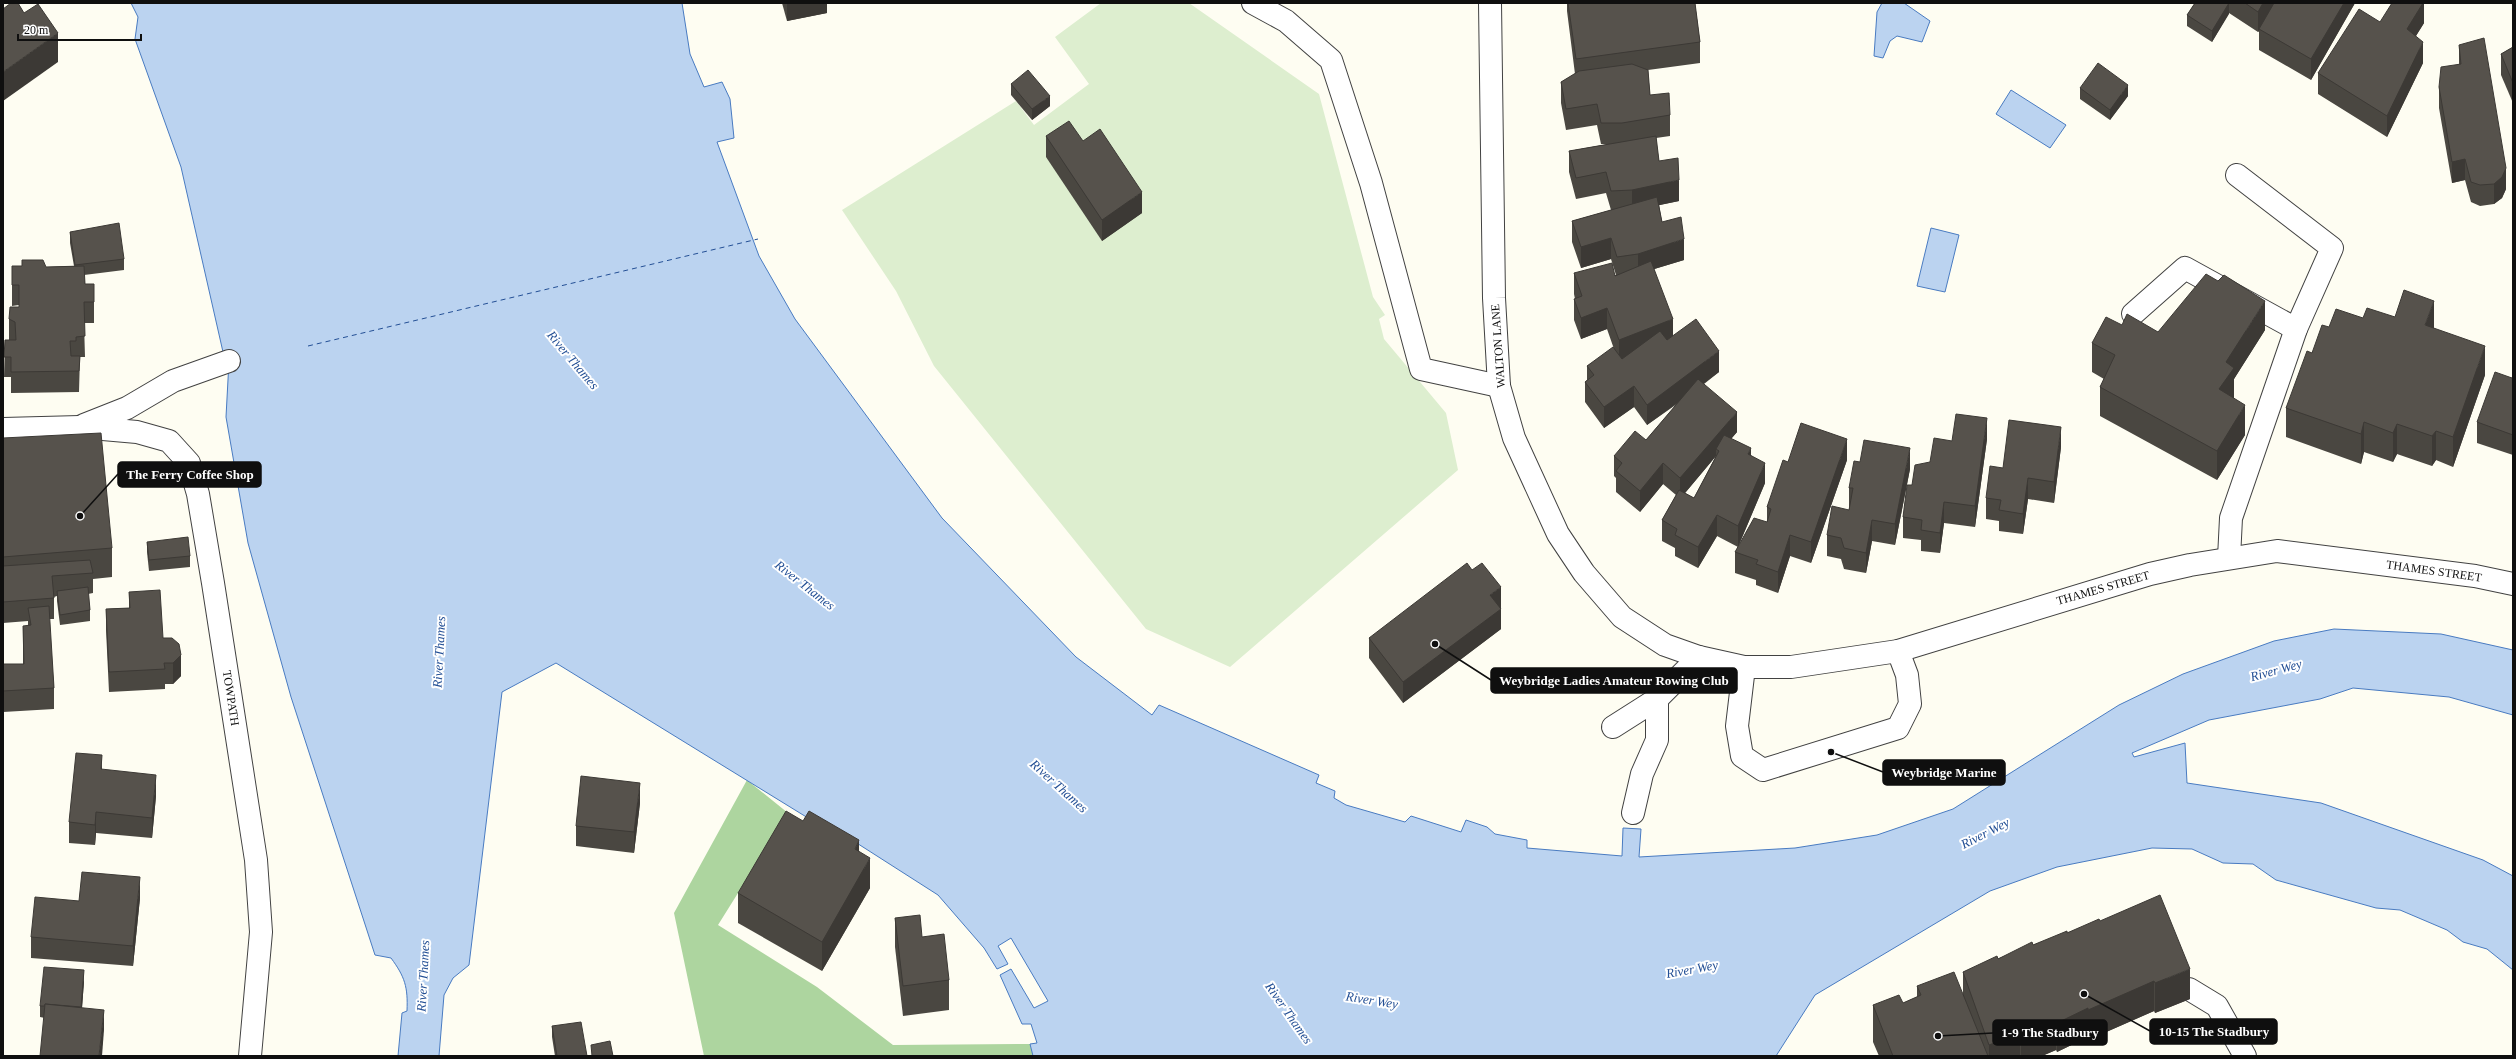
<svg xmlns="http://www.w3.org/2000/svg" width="2516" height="1059" font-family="'Times New Roman',serif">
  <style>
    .forest { fill: #add59f }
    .pitch { fill: #ddeecf }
    .water { fill: #bbd3f0; stroke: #497bc1 }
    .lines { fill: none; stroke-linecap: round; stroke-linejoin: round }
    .ferry { stroke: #234f95; stroke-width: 1; stroke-dasharray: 5 4; stroke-linecap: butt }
    .minor-casing { stroke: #424242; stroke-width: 24 }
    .minor { stroke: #fff; stroke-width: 22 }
    .wall { fill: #4a4741; fill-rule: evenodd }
    .shaded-wall { fill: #3c3935 }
    .building { fill: #56524c; stroke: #3c3935 }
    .labels { text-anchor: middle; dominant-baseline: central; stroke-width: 4; stroke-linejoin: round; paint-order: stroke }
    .street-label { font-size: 12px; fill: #0f0f0f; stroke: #fff }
    .water-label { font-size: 13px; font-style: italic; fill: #234f95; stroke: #fff }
    .leader { fill: none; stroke: #0f0f0f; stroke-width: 1.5 }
    .callout-dot { fill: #0f0f0f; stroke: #fff; stroke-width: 1.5 }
    .callout { fill: #0f0f0f; stroke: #0f0f0f; stroke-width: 1.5 }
    .callout-label { font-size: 13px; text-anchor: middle; font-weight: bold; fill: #fff }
  </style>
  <rect width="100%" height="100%" fill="#fefdf2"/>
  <path class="forest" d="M747 780 788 813 718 925 817 987 893 1045 1030 1044 1033 1056H704L674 913Z"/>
  <path class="pitch" d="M1101 3H1189L1319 94 1373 297 1385 315 1379 319 1384 339 1446 413 1458 470 1230 667 1146 629 934 366 896 291 842 210 1016 101 1034 125 1089 84 1055 37Z"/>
  <g class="water">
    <path d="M131 3H682L690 54 704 87 722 82 730 99 734 138 717 142 759 256 795 319 942 518 1076 657 1152 715 1159 705 1319 775 1316 783 1335 791 1334 798 1346 805 1405 822 1411 816 1461 832 1466 820 1487 827 1495 834 1527 840V848L1622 856 1623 828 1641 829 1639 857 1795 848 1877 835 1953 809 2119 705 2183 674 2274 641 2334 629 2441 634 2513 650V715L2449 697 2353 688 2320 699 2209 720 2132 753 2134 757 2185 743 2187 783 2321 803 2483 860 2513 876V970L2487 949 2463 942 2447 930 2400 910 2376 908 2276 880 2253 864 2223 863 2192 849 2152 848 2057 867 1990 891 1815 995 1776 1056H1033L1030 1044 1037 1043 1031 1024H1022L1000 975 1011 969 1034 1008 1048 1001 1011 938 998 946 1008 964 997 969 984 948 938 895 852 840 808 818 556 663 502 692 469 965 453 978 444 995 439 1056H398L402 1013 407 1011C408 987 405 977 391 958L375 955 291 697 248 543 226 417 229 361 223 352 181 167 135 39 138 17Z"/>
    <path d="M1882 3H1904L1930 21 1922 42 1897 36 1890 41 1883 58 1874 56 1877 12Z"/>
    <path d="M2011 90 2066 125 2050 148 1996 114Z"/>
    <path d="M1931 228 1959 235 1945 292 1917 286Z"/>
  </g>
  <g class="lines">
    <path class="ferry" d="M308 346 758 239"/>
    <defs>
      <g id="minor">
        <path d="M1253 3 1286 21 1331 60 1371 183 1421 369 1499 386"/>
        <path d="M1490 3 1494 298 1499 386 1514 438 1558 534 1584 573 1622 617 1665 645 1699 657 1744 667H1791L1898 651 2150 574 2190 565 2277 551 2475 576 2513 584"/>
        <path d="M2133 314 2185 268 2296 329"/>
        <path d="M84 425 127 408 173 381 229 361"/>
        <path d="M3 429 80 427 137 432 169 441 189 463 198 494 213 583 256 860 261 932 250 1056"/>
        <path d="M2229 558 2231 518 2296 329 2332 248 2237 175"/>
        <path d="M1744 667 1737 726 1742 756 1763 770 1898 728 1910 704 1907 675 1898 651"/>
        <path d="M1613 727 1657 699 1699 657"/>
        <path d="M1633 813 1642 774 1657 740V699"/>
        <path d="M2189 989 2217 1006 2245 1056"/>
      </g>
    </defs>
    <use href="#minor" class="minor-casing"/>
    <use href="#minor" class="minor"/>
  </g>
  <g class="wall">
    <path d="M782 3H827V13L787 21Z"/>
    <path d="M1567 3H1695L1700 42V63L1648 70 1650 95 1670 115V136L1656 138 1659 161 1679 201 1659 205 1662 222 1684 260 1654 269 1673 336 1719 372 1704 384 1737 432 1731 439 1751 455 1765 483 1738 547 1717 536 1698 568 1675 556V548L1662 541V520L1676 495 1663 484 1640 512 1616 492V478L1614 476V456L1646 440 1677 404 1647 425 1634 407 1604 428 1585 402V382L1587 380V366L1614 349 1607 329 1581 339 1574 320V299H1575L1574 294V273L1616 275 1611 259 1581 268 1572 242V221L1611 210 1606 193 1576 199 1569 172V151L1608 144H1601L1597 125 1566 130 1561 103V82L1575 74 1567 11ZM1716 456 1694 498 1685 493Z"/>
    <path d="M2195 3H2355L2311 80 2259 50V31L2258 32 2229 13 2212 42 2187 26V15Z"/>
    <path d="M2424 3V23L2416 36 2423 63 2387 137 2318 94V73L2380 22Z"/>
    <path d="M2459 45 2506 189 2502 198 2494 204 2480 206 2471 202 2465 180 2452 183 2439 108V87L2459 64Z"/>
    <path d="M2513 47V103L2501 75V54Z"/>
    <path d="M1011 84 1050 106 1032 120 1011 95Z"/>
    <path d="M2080 88 2128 96 2110 120 2080 99Z"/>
    <path d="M1046 136 1083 141 1142 213 1102 241 1046 157Z"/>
    <path d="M70 232 124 259V270L84 275 85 284H94V323H84L85 357H80L79 392 11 393V377H4L5 340H9V319L19 307V305L12 306V266L46 267 74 266 70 243Z"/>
    <path d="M2395 317 2434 328 2485 375 2453 467 2436 460 2432 466 2397 454 2393 462 2364 452 2361 464 2286 437V408L2312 353 2329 327 2363 318Z"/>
    <path d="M2122 325 2158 332 2265 330 2234 379 2233 398 2245 435 2217 480 2100 416V387L2104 379 2092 372V343Z"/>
    <path d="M2513 376V455L2477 443V422L2512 378Z"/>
    <path d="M3 438 112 548V577L93 579V593L88 594 90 610V621L60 625 57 601V596L54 597V619H49L54 688V709L3 712V664H23V626H28V621L3 623Z"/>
    <path d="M1987 439 1975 527 1944 523 1940 553 1921 551V540L1903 538V517L1912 485 1930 462 1952 441Z"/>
    <path d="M2061 447 2054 503 2028 499 2023 534 1999 531V521L1986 519V498Z"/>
    <path d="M1847 460 1811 563 1790 556 1778 593 1756 585V580L1735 573V552L1767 522V507L1788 462Z"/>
    <path d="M1860 462 1910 469 1895 545 1872 541 1866 573 1844 569 1841 559 1827 556V535L1849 510V488Z"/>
    <path d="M147 542 190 556V567L149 571 147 552Z"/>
    <path d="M129 592 163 638 181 676 173 684H165V689L109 692 106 630V609L129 608Z"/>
    <path d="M1500 608 1501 629 1403 703 1369 658V638L1501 608Z"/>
    <path d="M102 770 156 796 152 838 96 833 95 845 69 843V822Z"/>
    <path d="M640 803 634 853 576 846V826Z"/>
    <path d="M859 852 870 888 822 971 738 923V893Z"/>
    <path d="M140 898 133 966 31 958V937Z"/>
    <path d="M895 918 922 937 949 980V1010L903 1016 895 947Z"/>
    <path d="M2100 921 2190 999 2155 1013 2154 1011 2088 1040V1037L2057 1052 2056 1050 2042 1056H1879L1873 1042V1005L1903 1003 1917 997V986L1963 995V972L2033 945Z"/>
    <path d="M84 981 82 1008 104 1030 40 1017V1006Z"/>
    <path d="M552 1026 587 1056H555L552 1037Z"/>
  </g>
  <g class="shaded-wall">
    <path d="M787 3H827V13L787 21Z"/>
    <path d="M2229 3V14L2212 42V31Z"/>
    <path d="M2263 3H2277L2259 29V31L2258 32V12Z"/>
    <path d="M2344 3H2355L2311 80V59Z"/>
    <path d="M2423 3H2424V23L2407 50V29Z"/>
    <path d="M58 33V62L3 101V72Z"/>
    <path d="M2423 42V63L2387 137V116Z"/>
    <path d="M2128 85V96L2110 120V110Z"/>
    <path d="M1050 96V106L1032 120V109Z"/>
    <path d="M2465 159V180L2452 183V162Z"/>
    <path d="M2506 168V189L2502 198 2494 204V184Z"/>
    <path d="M1679 180V201L1632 211V190Z"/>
    <path d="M1142 192V213L1102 241V220Z"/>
    <path d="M1611 238V259L1581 268V247Z"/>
    <path d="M1684 239V260L1638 274V254Z"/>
    <path d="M2265 301V330L2234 379V398L2219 418V389L2226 362Z"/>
    <path d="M2434 301V330L2425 325Z"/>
    <path d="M1607 308V329L1581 339V318Z"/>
    <path d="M1673 319V340L1619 361V340Z"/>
    <path d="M2485 346V375L2453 467V437Z"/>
    <path d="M1719 351V372L1647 425V405Z"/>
    <path d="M1634 386V407L1604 428V407Z"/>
    <path d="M2245 405V435L2217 480V451Z"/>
    <path d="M1737 412V432L1719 453V451L1716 449V456L1680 499V478Z"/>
    <path d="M1987 418V439L1975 527V506Z"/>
    <path d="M2364 422V452L2361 464V434Z"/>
    <path d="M2397 424V454L2393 462V433Z"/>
    <path d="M2061 427V447L2054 503V482Z"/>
    <path d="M2436 431V460L2432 466V436Z"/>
    <path d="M1847 439V460L1811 563V542Z"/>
    <path d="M1751 448V469L1748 454Z"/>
    <path d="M1910 448V469L1895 545V524Z"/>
    <path d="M1663 463V484L1640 512V491Z"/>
    <path d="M1765 463V483L1738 547V526Z"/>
    <path d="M2028 478V499L2023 534V514Z"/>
    <path d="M1944 502V523L1940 553V533Z"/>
    <path d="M1717 515V536L1698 568V547Z"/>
    <path d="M1872 520V541L1866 573V553Z"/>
    <path d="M1790 535V556L1778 593V572Z"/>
    <path d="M1501 587V608L1490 615V595Z"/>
    <path d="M1501 609V629L1403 703V682Z"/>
    <path d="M181 655V676L173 684V663Z"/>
    <path d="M102 755V776L101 769Z"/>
    <path d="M156 775V796L152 838V818Z"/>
    <path d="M640 783V803L634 853V832Z"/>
    <path d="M96 812V833L95 845V825Z"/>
    <path d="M859 840V870L855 849Z"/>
    <path d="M870 858V888L822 971V942Z"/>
    <path d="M140 877V898L133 966V946Z"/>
    <path d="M2190 969V999L2155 1013V983Z"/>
    <path d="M84 970V981L81 1021V1010Z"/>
    <path d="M2154 981V1011L2088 1040V1010Z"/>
    <path d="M2088 1008V1037L2057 1052V1023Z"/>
    <path d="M104 1010V1030L102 1056H99Z"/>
    <path d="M2056 1021V1050L2042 1056H2021V1036Z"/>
    <path d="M2020 1033V1056H1989V1045Z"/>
  </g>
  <g class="building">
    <path d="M11 3H18L24 13 38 4 58 33 3 72V9Z"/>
    <path d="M1568 3H1695L1700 42 1576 59Z"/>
    <path d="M2195 3H2229L2212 31 2187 15Z"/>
    <path d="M2245 3H2263L2258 12Z"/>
    <path d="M2274 3H2344L2311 59 2259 29Z"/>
    <path d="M2392 3H2423L2407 29 2423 42 2387 116 2318 73 2359 9 2380 22Z"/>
    <path d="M2484 38 2506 168 2502 177 2494 184 2480 185 2471 182 2465 159 2452 162 2439 87 2441 67 2461 64 2459 45Z"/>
    <path d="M2513 47V83L2501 54Z"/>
    <path d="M2098 63 2128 85 2110 110 2080 88Z"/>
    <path d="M1632 64 1648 70 1650 95 1669 93 1670 115 1622 123H1601L1597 104 1566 109 1561 82 1579 71Z"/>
    <path d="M1028 70 1050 96 1032 109 1011 84Z"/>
    <path d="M1069 121 1083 141 1100 129 1142 192 1102 220 1046 136Z"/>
    <path d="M1656 136 1659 161 1678 158 1679 180 1632 190 1611 191 1606 172 1576 178 1569 151Z"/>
    <path d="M1657 197 1662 222 1681 217 1684 239 1638 254 1617 257 1611 238 1581 247 1572 221Z"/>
    <path d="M119 223 124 259 75 265 70 232Z"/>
    <path d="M22 260H43L46 267 84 266 85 284H94V302H84L85 336 76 337V341H70L71 356H80L79 371 11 372V357H4L5 340H16L15 322 9 319 10 307H19V285H12V266H22Z"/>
    <path d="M1651 261 1673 319 1619 340 1607 308 1581 318 1574 299 1582 296 1574 273 1612 263 1615 276Z"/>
    <path d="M2206 274 2218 281 2224 275 2265 301 2226 362 2234 368 2219 389 2245 405 2217 451 2100 387 2115 355 2092 343 2106 317 2122 325 2127 314 2158 332Z"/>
    <path d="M2404 290 2434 301 2425 325 2485 346 2453 437 2436 431 2432 436 2397 424 2393 433 2364 422 2361 434 2286 408 2307 351 2312 353 2322 325 2329 327 2336 309 2363 318 2367 308 2395 317Z"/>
    <path d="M1696 319 1719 351 1647 405 1634 386 1604 407 1585 382 1594 375 1587 366 1613 347 1622 359 1660 331 1667 340Z"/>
    <path d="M2495 372 2512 378 2513 376V435L2477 422Z"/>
    <path d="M1698 379 1737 412 1680 478 1663 463 1640 491 1616 471 1622 463 1614 456 1635 431 1646 440Z"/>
    <path d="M1956 414 1987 418 1975 506 1944 502 1940 533 1921 530 1922 520 1903 517 1907 485H1912L1915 465 1930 462 1934 438 1952 441Z"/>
    <path d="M2009 420 2061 427 2054 482 2028 478 2023 514 1999 510 2001 500 1986 498 1990 466 2003 468Z"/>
    <path d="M1801 423 1847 439 1811 542 1790 535 1778 572 1756 564 1758 560 1735 552 1754 518 1767 522 1771 509 1767 507 1783 460 1788 462Z"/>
    <path d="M101 433 112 548 3 557V438Z"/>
    <path d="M1724 435 1751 448 1748 454 1765 463 1738 526 1717 515 1698 547 1675 535 1677 529 1662 520 1679 490 1694 498 1719 451 1716 449Z"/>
    <path d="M1864 440 1910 448 1895 524 1872 520 1866 553 1844 548 1841 538 1827 535 1832 506 1849 510 1853 488H1849L1854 461 1860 462Z"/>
    <path d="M188 537 190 556 149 560 147 542Z"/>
    <path d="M90 560 93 573 52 576 54 598 3 602V566Z"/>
    <path d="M1467 563 1472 570 1482 563 1501 587 1490 595 1501 609 1403 682 1369 638Z"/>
    <path d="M88 587 90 610 60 615 57 591Z"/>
    <path d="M160 590 163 638H172L179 644 181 655 173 663H164L165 669 109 672 106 609 130 608 129 592Z"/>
    <path d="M49 606 54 688 3 691V664H24L23 626 31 625 28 608Z"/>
    <path d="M76 753 102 755 101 769 156 775 152 818 96 812 95 825 69 822Z"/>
    <path d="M581 776 640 783 634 832 576 826Z"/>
    <path d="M786 811 803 821 809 811 859 840 855 849 870 858 822 942 738 893Z"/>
    <path d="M82 872 140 877 133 946 31 937 35 897 79 901Z"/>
    <path d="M2160 895 2190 969 2155 983 2154 981 2088 1010V1008L2057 1023 2056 1021 2021 1036 2020 1033 1989 1045 1963 972 1997 956 1998 959 2032 942 2033 945 2067 931V933L2099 919 2100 921Z"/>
    <path d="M920 915 922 937 944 934 949 980 903 986 895 918Z"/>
    <path d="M44 967 84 970 81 1007 45 1004V1006H40Z"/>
    <path d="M1954 972 1988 1056H1893L1873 1005 1899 995 1903 1003 1921 995 1917 986Z"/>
    <path d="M45 1004 104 1010 99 1056H40Z"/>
    <path d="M581 1022 587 1056H557L552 1026Z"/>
    <path d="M610 1041 613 1056H592L591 1045Z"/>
  </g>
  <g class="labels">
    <g class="street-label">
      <text transform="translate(1498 346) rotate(-94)">WALTON LANE</text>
      <text transform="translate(2434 571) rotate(8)">THAMES STREET</text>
      <text transform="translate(2103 588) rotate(-16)">THAMES STREET</text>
      <text transform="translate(231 698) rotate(81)">TOWPATH</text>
    </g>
    <g class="water-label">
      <text transform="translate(573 360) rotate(50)">River Thames</text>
      <text transform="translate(805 585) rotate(38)">River Thames</text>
      <text transform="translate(439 652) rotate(-87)">River Thames</text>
      <text transform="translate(2276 670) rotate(-15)">River Wey</text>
      <text transform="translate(1059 786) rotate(42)">River Thames</text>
      <text transform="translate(1985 833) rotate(-27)">River Wey</text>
      <text transform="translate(1692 969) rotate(-10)">River Wey</text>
      <text transform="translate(423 976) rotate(-87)">River Thames</text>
      <text transform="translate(1372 1000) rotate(9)">River Wey</text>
      <text transform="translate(1289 1013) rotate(55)">River Thames</text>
    </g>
  </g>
  <path class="leader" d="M80 516L118 474M1435 644L1491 680M1831 752L1883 772M2084 994L2150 1031M1938 1036L1993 1033"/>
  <g class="callout-dot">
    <circle cx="80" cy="516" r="4"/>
    <circle cx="1435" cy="644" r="4"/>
    <circle cx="1831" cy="752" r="4"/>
    <circle cx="2084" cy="994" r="4"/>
    <circle cx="1938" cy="1036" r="4"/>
  </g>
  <g class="callout">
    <rect x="118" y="462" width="143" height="25" rx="4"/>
    <rect x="1491" y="668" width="246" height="25" rx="4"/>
    <rect x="1883" y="760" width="122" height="25" rx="4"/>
    <rect x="2150" y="1019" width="127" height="25" rx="4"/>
    <rect x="1993" y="1020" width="114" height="25" rx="4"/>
  </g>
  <g class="callout-label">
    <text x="190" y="479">The Ferry Coffee Shop</text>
    <text x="1614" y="685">Weybridge Ladies Amateur Rowing Club</text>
    <text x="1944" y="777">Weybridge Marine</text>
    <text x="2214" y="1036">10-15 The Stadbury</text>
    <text x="2050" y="1037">1-9 The Stadbury</text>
  </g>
  <rect width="2516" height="1059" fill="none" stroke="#0f0f0f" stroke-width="8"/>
  <path d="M18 34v6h123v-6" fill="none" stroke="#0f0f0f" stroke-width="2"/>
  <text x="24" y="34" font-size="12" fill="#0f0f0f" stroke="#ffffff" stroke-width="3" paint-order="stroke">20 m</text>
</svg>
